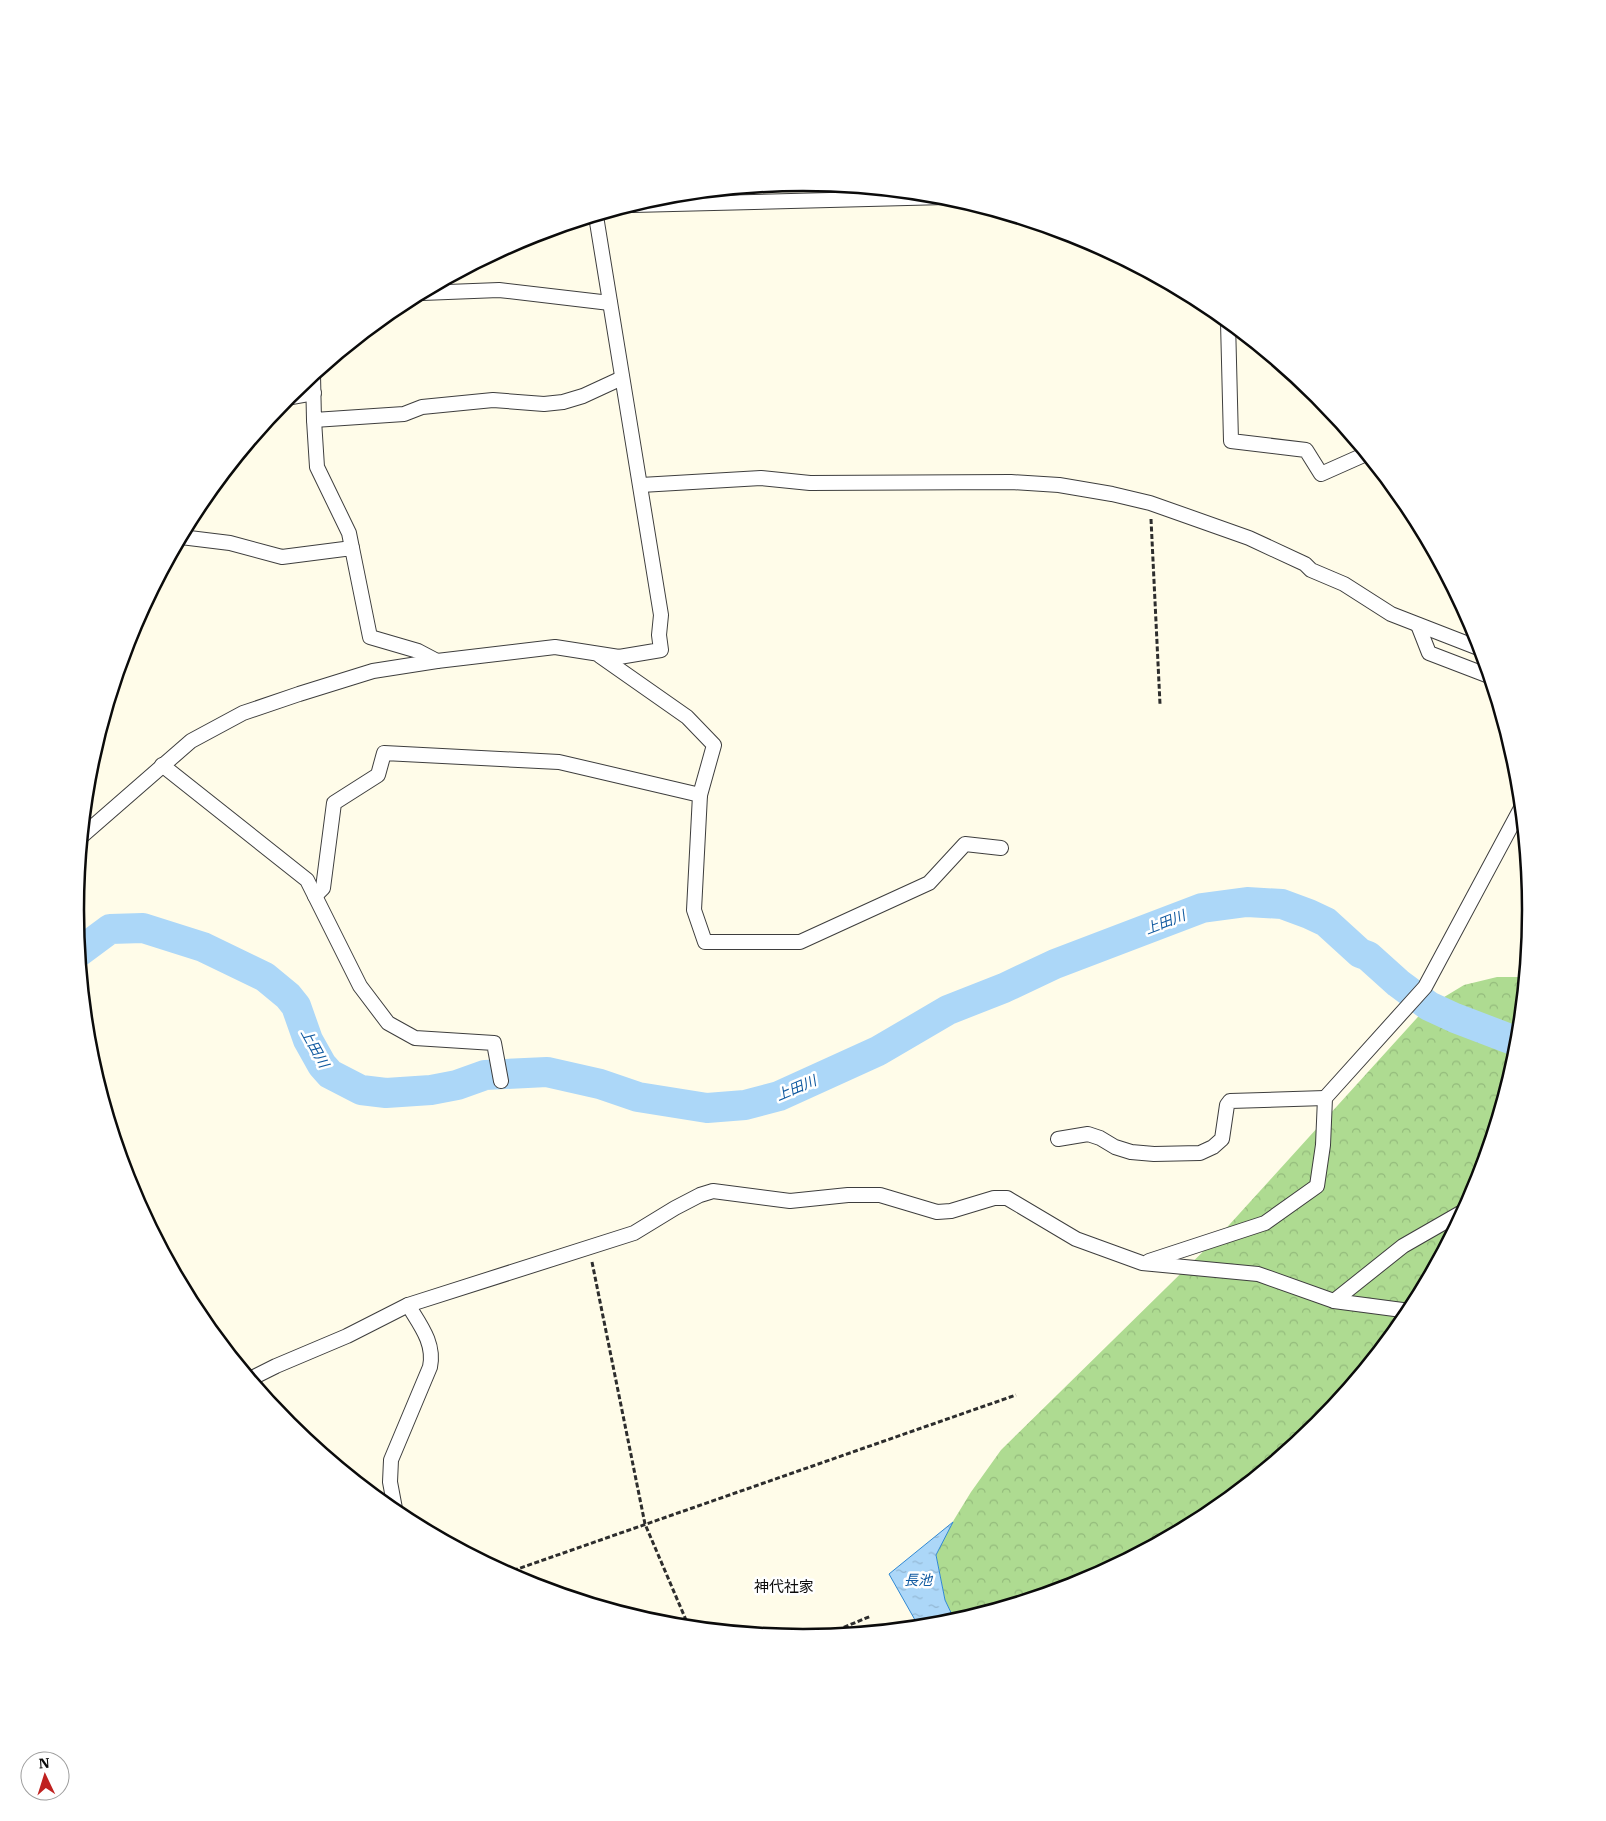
<svg xmlns="http://www.w3.org/2000/svg" width="1606" height="1821" font-family="'IBM Plex Serif','Noto Sans JP',serif">
  <style>
    .forest { fill: url(#forest-crowns) }
    .water { fill: url(#water-ripples); stroke: #3188d2 }
    .lines { fill: none; stroke-linecap: round; stroke-linejoin: round }
    .river { stroke: #acd7f8; stroke-width: 30 }
    .minor-casing { stroke: #3e3e3e; stroke-width: 16 }
    .path { stroke: #2d2d2d; stroke-width: 3; stroke-dasharray: 5 2.5; stroke-linecap: butt }
    .minor { stroke: #fff; stroke-width: 14 }
    .labels { text-anchor: middle; dominant-baseline: central; stroke-width: 5; stroke-linejoin: round; paint-order: stroke }
    .water-label { font-size: 14px; font-style: italic; fill: #115aa0; stroke: #fff }
    .quarter-label { font-size: 15px; fill: #0b0b0b; stroke: #fff }
    .rim { fill: none; stroke: #0b0b0b; stroke-width: 2.5 }
  </style>
  <defs>
    <pattern id="forest-crowns" width="20" height="18" patternUnits="userSpaceOnUse" patternTransform="scale(1.25)"><rect width="20" height="18" fill="#aedb91"/><path d="M2 6a3 3 0 1 1 6 0M12 15a3 3 0 1 1 6 0" fill="none" stroke="#94bb7c"/></pattern>
    <pattern id="water-ripples" width="26" height="14" patternUnits="userSpaceOnUse" patternTransform="scale(1.25)"><rect width="26" height="14" fill="#acd7f8"/><path d="M2 4q2-2 4 0t4 0M15 11q2-2 4 0t4 0" fill="none" stroke="#93b7d3"/></pattern>
  </defs>
  <rect width="100%" height="100%" fill="#fffce9"/>
  <path class="forest" d="M1497 977H1524L1517 1053 1475 1189 1408 1315 1318 1425 1207 1516 1081 1583 955 1621 945 1600 936 1555 941 1541 971 1492 1001 1450 1220 1235 1426 1008 1464 985Z"/>
  <path class="water" d="M953 1522 936 1555 945 1600 955 1621 945 1625 919 1627 889 1574Z"/>
  <g class="lines">
    <path class="river" d="M79 952 110 929 143 928 203 947 265 977 288 996 296 1006 308 1040 322 1065 330 1074 361 1090 386 1093 431 1090 457 1085 485 1075 547 1072 600 1084 638 1097 707 1108 745 1105 779 1096 878 1051 948 1010 1004 988 1055 964 1202 908 1247 902 1282 904 1309 914 1326 922 1360 953 1368 956 1398 983 1429 1006 1455 1018 1518 1042"/>
    <defs>
      <g id="minor">
        <path d="M633 205 946 197"/>
        <path d="M422 293 499 290 610 303"/>
        <path d="M1228 322 1231 441 1306 450 1321 474 1366 454"/>
        <path d="M313 375 314 420 404 414 422 407 493 400 544 404 563 402 583 396 622 378"/>
        <path d="M286 398 314 393"/>
        <path d="M314 420 317 467 349 533 352 548"/>
        <path d="M641 485 761 478 810 483 1011 482 1059 485 1112 494 1150 503 1249 538 1305 564 1311 570 1344 584 1391 614 1481 649"/>
        <path d="M181 537 230 543 282 557 352 548 370 637 418 651 437 661"/>
        <path d="M1418 625 1429 653 1489 676"/>
        <path d="M600 656 687 717 714 745 700 795"/>
        <path d="M162 765 307 880 360 986 388 1023 415 1038 494 1043 501 1081"/>
        <path d="M82 836 191 741 243 713 299 694 373 671 437 661 555 647 619 657 661 650 659 635 661 615C640 482 617 349 596 216"/>
        <path d="M315 896 323 888 334 803 378 775 384 753 559 762 700 795 694 910 705 942H800L929 883 965 844 1001 848"/>
        <path d="M1058 1139 1088 1134 1100 1138 1115 1147 1131 1152 1154 1154 1200 1153 1213 1147 1222 1139 1227 1105 1230 1101 1325 1098"/>
        <path d="M1149 1261 1265 1223 1317 1186 1323 1145 1325 1098 1425 987 1521 808"/>
        <path d="M1334 1301 1403 1246 1464 1211"/>
        <path d="M250 1379 276 1366 347 1336 408 1305 634 1233 675 1208 700 1195 713 1191 790 1201 848 1195H880L937 1212 951 1211 994 1198H1007L1076 1239 1142 1263 1258 1274 1334 1301 1410 1311"/>
        <path d="M396 1514 390 1482 391 1460 430 1367C435 1343 420 1325 408 1305"/>
      </g>
    </defs>
    <use href="#minor" class="minor-casing"/>
    <g class="path">
      <path d="M1151 519 1160 704"/>
      <path d="M592 1262 645 1524 689 1627"/>
      <path d="M506 1573 1016 1395"/>
      <path d="M823 1636 871 1616"/>
    </g>
    <use href="#minor" class="minor"/>
  </g>
  <g class="labels">
    <g class="water-label">
      <text transform="translate(1165 922) rotate(-21)">上田川</text>
      <text transform="translate(315 1048) rotate(61)">上田川</text>
      <text transform="translate(796 1088) rotate(-23)">上田川</text>
      <text x="918" y="1580">長池</text>
    </g>
    <g class="quarter-label">
      <text x="784" y="1586">神代社家</text>
    </g>
  </g>
  <path d="M0 0H1606V1821H0ZM84 910a719 719 0 1 1 1438 0a719 719 0 1 1-1438 0Z" fill="#fff" fill-rule="evenodd"/>
  <path class="rim" d="M84 910a719 719 0 1 1 1438 0a719 719 0 1 1-1438 0Z"/>
  <g transform="translate(45 1776) rotate(356)"><circle r="24" fill="#ffffff" stroke="#9d9d9d"/>
  <path d="M0-4L9 19L0 12L-9 19Z" fill="#bf211f"/>
  <text y="-8" font-size="14" font-weight="bold" text-anchor="middle" fill="#0b0b0b">N</text>
  </g>
</svg>
